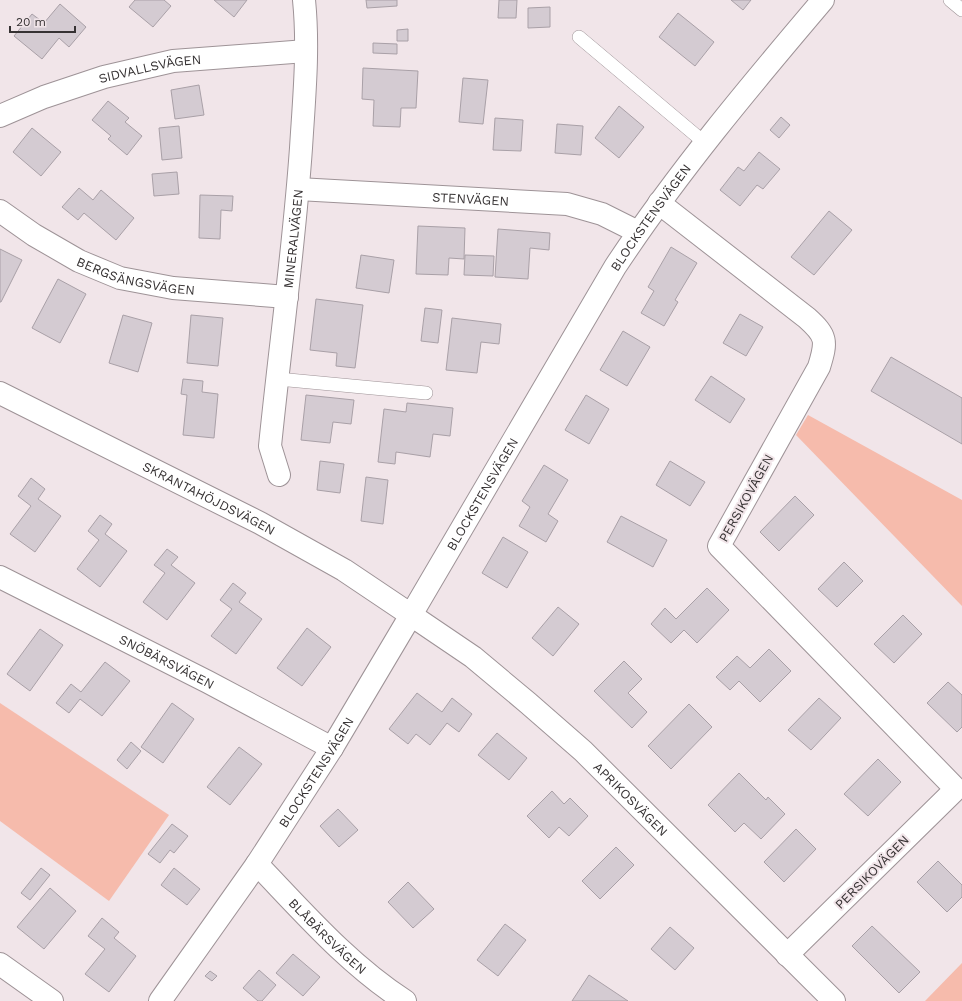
<svg xmlns="http://www.w3.org/2000/svg" width="962" height="1001" font-family="'Work Sans',sans-serif">
  <style>
    .green { fill: #f6bbac }
    .building { fill: #d4cbd2; stroke: #a9a0a7 }
    .lines { fill: none; stroke-linecap: round; stroke-linejoin: round }
    .service-casing { stroke: #9e9397; stroke-width: 14 }
    .minor-casing { stroke: #9e9397; stroke-width: 24 }
    .tertiary-casing { stroke: #9e9397; stroke-width: 24 }
    .service { stroke: #fff; stroke-width: 13 }
    .minor { stroke: #fff; stroke-width: 22 }
    .tertiary { stroke: #fff; stroke-width: 22 }
    .labels { text-anchor: middle; dominant-baseline: central; stroke-width: 4; stroke-linejoin: round; paint-order: stroke }
    .street-label { font-size: 13px; fill: #363233; stroke: #f1e5e9 }
  </style>
  <rect width="100%" height="100%" fill="#f1e5e9"/>
  <g class="green">
    <path d="M808 415 962 500V606L796 435Z"/>
    <path d="M0 703 169 815 109 901 0 821Z"/>
    <path d="M962 963V1001H925Z"/>
  </g>
  <g class="building">
    <path d="M135 0H164L171 6 153 27 129 7Z"/>
    <path d="M214 0H247L234 17Z"/>
    <path d="M366 0H397V6L367 8Z"/>
    <path d="M499 0H517L516 18H498Z"/>
    <path d="M731 0H751L743 10Z"/>
    <path d="M60 4 86 27 69 47 59 38 42 59 14 36 32 14 44 23Z"/>
    <path d="M550 7V27L528 28V8Z"/>
    <path d="M678 13 714 42 695 66 659 37Z"/>
    <path d="M408 29V41H397V30Z"/>
    <path d="M373 43 397 44V54L373 53Z"/>
    <path d="M363 68 418 71 416 108H401L400 127 373 126 374 100 362 99Z"/>
    <path d="M463 78 488 80 483 124 459 122Z"/>
    <path d="M199 85 204 115 175 119 171 90Z"/>
    <path d="M108 101 129 118 125 122 142 136 127 155 108 139 111 136 92 120Z"/>
    <path d="M619 106 644 127 619 158 595 138Z"/>
    <path d="M781 117 790 125 779 138 770 130Z"/>
    <path d="M495 118 523 120 521 151 493 150Z"/>
    <path d="M557 124 583 126 581 155 555 153Z"/>
    <path d="M179 126 182 158 162 160 159 128Z"/>
    <path d="M32 128 61 152 41 176 13 152Z"/>
    <path d="M759 152 780 169 763 189 757 185 740 206 720 190 738 167 744 171Z"/>
    <path d="M177 172 179 194 154 196 152 174Z"/>
    <path d="M79 188 93 200 101 190 134 218 116 240 84 213 78 220 62 207Z"/>
    <path d="M200 195 233 196 232 211 221 210 220 239 199 238Z"/>
    <path d="M829 211 852 230 814 275 791 257Z"/>
    <path d="M418 226 465 228 464 259 449 258 448 275 416 274Z"/>
    <path d="M498 229 550 233 549 250 530 248 528 279 495 277Z"/>
    <path d="M671 247 697 263 675 300 678 302 664 326 641 313 654 291 648 287Z"/>
    <path d="M0 249 22 260 1 302H0Z"/>
    <path d="M361 255 394 260 389 293 356 288Z"/>
    <path d="M465 255 494 256 493 276 464 275Z"/>
    <path d="M58 279 86 294 60 343 32 328Z"/>
    <path d="M316 299 363 305 355 368 336 366 337 353 310 350Z"/>
    <path d="M425 308 442 310 438 343 421 341Z"/>
    <path d="M740 314 763 327 746 356 723 343Z"/>
    <path d="M123 315 152 323 138 372 109 363Z"/>
    <path d="M191 315 223 318 218 366 187 363Z"/>
    <path d="M452 318 501 324 499 344 481 342 477 373 446 370Z"/>
    <path d="M623 331 650 347 627 386 600 370Z"/>
    <path d="M891 357 962 398V444L871 391Z"/>
    <path d="M711 376 745 399 730 423 695 400Z"/>
    <path d="M183 379 203 381 202 392 218 394 214 438 183 435 187 395 181 394Z"/>
    <path d="M306 395 354 400 351 424 333 422 330 443 301 440Z"/>
    <path d="M586 395 609 409 589 444 565 430Z"/>
    <path d="M407 403 453 408 450 436 433 434 430 457 396 452 395 464 378 462 384 409 406 412Z"/>
    <path d="M320 461 344 464 340 493 317 490Z"/>
    <path d="M670 461 705 482 690 506 656 485Z"/>
    <path d="M544 465 568 480 548 514 558 521 546 542 519 526 530 507 522 501Z"/>
    <path d="M366 477 388 480 383 524 361 521Z"/>
    <path d="M31 478 45 489 38 499 61 516 35 552 10 534 31 506 18 496Z"/>
    <path d="M795 496 814 515 779 551 760 532Z"/>
    <path d="M100 515 112 524 105 534 127 551 100 587 77 569 99 540 88 531Z"/>
    <path d="M621 516 667 540 653 567 607 542Z"/>
    <path d="M503 537 528 552 507 588 482 573Z"/>
    <path d="M167 549 178 557 171 565 195 583 167 620 143 602 165 573 154 565Z"/>
    <path d="M844 562 863 581 837 607 818 589Z"/>
    <path d="M233 583 246 593 239 602 262 619 236 654 211 636 232 609 220 600Z"/>
    <path d="M707 588 729 610 697 643 684 630 671 643 651 624 665 608 676 619Z"/>
    <path d="M558 607 579 624 553 656 532 638Z"/>
    <path d="M903 615 922 634 894 663 874 644Z"/>
    <path d="M307 628 331 647 302 686 277 668Z"/>
    <path d="M40 629 63 645 30 691 7 674Z"/>
    <path d="M769 649 791 671 760 702 739 681 730 690 716 677 737 656 750 668Z"/>
    <path d="M624 661 642 679 628 693 647 712 632 728 594 691Z"/>
    <path d="M105 662 130 681 102 716 80 699 69 713 56 703 71 684 81 692Z"/>
    <path d="M948 682 962 695V727L957 732 927 703Z"/>
    <path d="M417 693 442 712 452 698 472 714 459 732 447 723 430 745 416 734 408 744 389 729Z"/>
    <path d="M819 698 841 718 811 750 788 730Z"/>
    <path d="M172 703 194 719 163 763 141 747Z"/>
    <path d="M689 704 712 727 671 769 648 746Z"/>
    <path d="M497 733 527 758 509 780 478 755Z"/>
    <path d="M131 742 141 751 127 769 117 760Z"/>
    <path d="M239 747 262 764 230 805 207 787Z"/>
    <path d="M878 759 901 782 868 816 844 794Z"/>
    <path d="M739 773 766 800 768 797 785 814 761 839 744 823 735 832 708 805Z"/>
    <path d="M552 791 564 804 570 798 588 816 569 836 559 827 549 838 527 816Z"/>
    <path d="M338 809 358 830 339 847 320 826Z"/>
    <path d="M172 824 188 836 174 853 170 850 160 863 148 854Z"/>
    <path d="M796 829 816 849 784 882 764 862Z"/>
    <path d="M616 847 634 865 600 899 582 881Z"/>
    <path d="M938 861 962 885V897L947 912 917 882Z"/>
    <path d="M41 868 50 875 30 900 21 893Z"/>
    <path d="M174 868 200 889 187 905 161 885Z"/>
    <path d="M408 882 434 909 413 928 388 902Z"/>
    <path d="M50 888 76 911 44 949 17 927Z"/>
    <path d="M102 918 119 932 114 938 136 956 109 992 85 974 105 949 88 936Z"/>
    <path d="M505 924 526 940 498 976 477 960Z"/>
    <path d="M872 926 920 972 899 993 852 946Z"/>
    <path d="M670 927 694 948 675 970 651 949Z"/>
    <path d="M293 954 320 977 303 996 276 973Z"/>
    <path d="M259 970 276 985 262 1001H258L243 988Z"/>
    <path d="M210 971 217 976 212 981 205 976Z"/>
    <path d="M589 975 628 1001H572Z"/>
  </g>
  <g class="lines">
    <defs>
      <g id="service">
        <path d="M950 0 962 10"/>
        <path d="M579 37 705 143"/>
        <path d="M278 379 426 393"/>
      </g>
      <g id="minor">
        <path id="s1" d="M0 116 44 97 104 77 173 61 306 51"/>
        <path id="s2" d="M298 189 567 204 602 214 638 232"/>
        <path d="M659 203 807 318C827 336 827 341 819 367L719 546 956 789 787 955"/>
        <path id="s3" d="M0 211 34 235 79 261 120 278 173 288 287 297"/>
        <path id="s4" d="M279 475 270 446C280 347 294 248 301 148 304 99 309 49 304 0"/>
        <path id="s5" d="M0 577 208 682 332 748"/>
        <path id="s6" d="M257 864C304 913 348 964 405 1001"/>
        <path d="M0 964 52 1001"/>
        <path id="s7" d="M160 1001 257 864 332 748 411 615 473 657 528 703 583 751 834 1001"/>
      </g>
      <g id="tertiary">
        <path id="s8" d="M0 393 260 523 344 570 411 615 615 267C677 173 750 86 823 0"/>
      </g>
    </defs>
    <use href="#service" class="service-casing"/>
    <use href="#minor" class="minor-casing"/>
    <use href="#tertiary" class="tertiary-casing"/>
    <use href="#service" class="service"/>
    <use href="#minor" class="minor"/>
    <use href="#tertiary" class="tertiary"/>
  </g>
  <g class="labels">
    <g class="street-label">
      <text stroke="none"><textPath href="#s1" startOffset="158">SIDVALLSVÄGEN</textPath></text>
      <text stroke="none"><textPath href="#s2" startOffset="173">STENVÄGEN</textPath></text>
      <text stroke="none"><textPath href="#s8" startOffset="932">BLOCKSTENSVÄGEN</textPath></text>
      <text stroke="none"><textPath href="#s4" startOffset="239">MINERALVÄGEN</textPath></text>
      <text stroke="none"><textPath href="#s3" startOffset="153">BERGSÄNGSVÄGEN</textPath></text>
      <text stroke="none"><textPath href="#s8" startOffset="608">BLOCKSTENSVÄGEN</textPath></text>
      <text stroke="none"><textPath href="#s8" startOffset="234">SKRANTAHÖJDSVÄGEN</textPath></text>
      <text transform="translate(746 498) rotate(-61)">PERSIKOVÄGEN</text>
      <text stroke="none"><textPath href="#s5" startOffset="187">SNÖBÄRSVÄGEN</textPath></text>
      <text stroke="none"><textPath href="#s7" startOffset="277">BLOCKSTENSVÄGEN</textPath></text>
      <text stroke="none"><textPath href="#s7" startOffset="748">APRIKOSVÄGEN</textPath></text>
      <text transform="translate(872 872) rotate(-45)">PERSIKOVÄGEN</text>
      <text stroke="none"><textPath href="#s6" startOffset="101">BLÅBÄRSVÄGEN</textPath></text>
    </g>
  </g>
  <path d="M10 26v6h65v-6" fill="none" stroke="#363233" stroke-width="2"/>
  <text x="16" y="26" font-size="12" fill="#363233" stroke="#f1e5e9" stroke-width="3" paint-order="stroke">20 m</text>
</svg>
